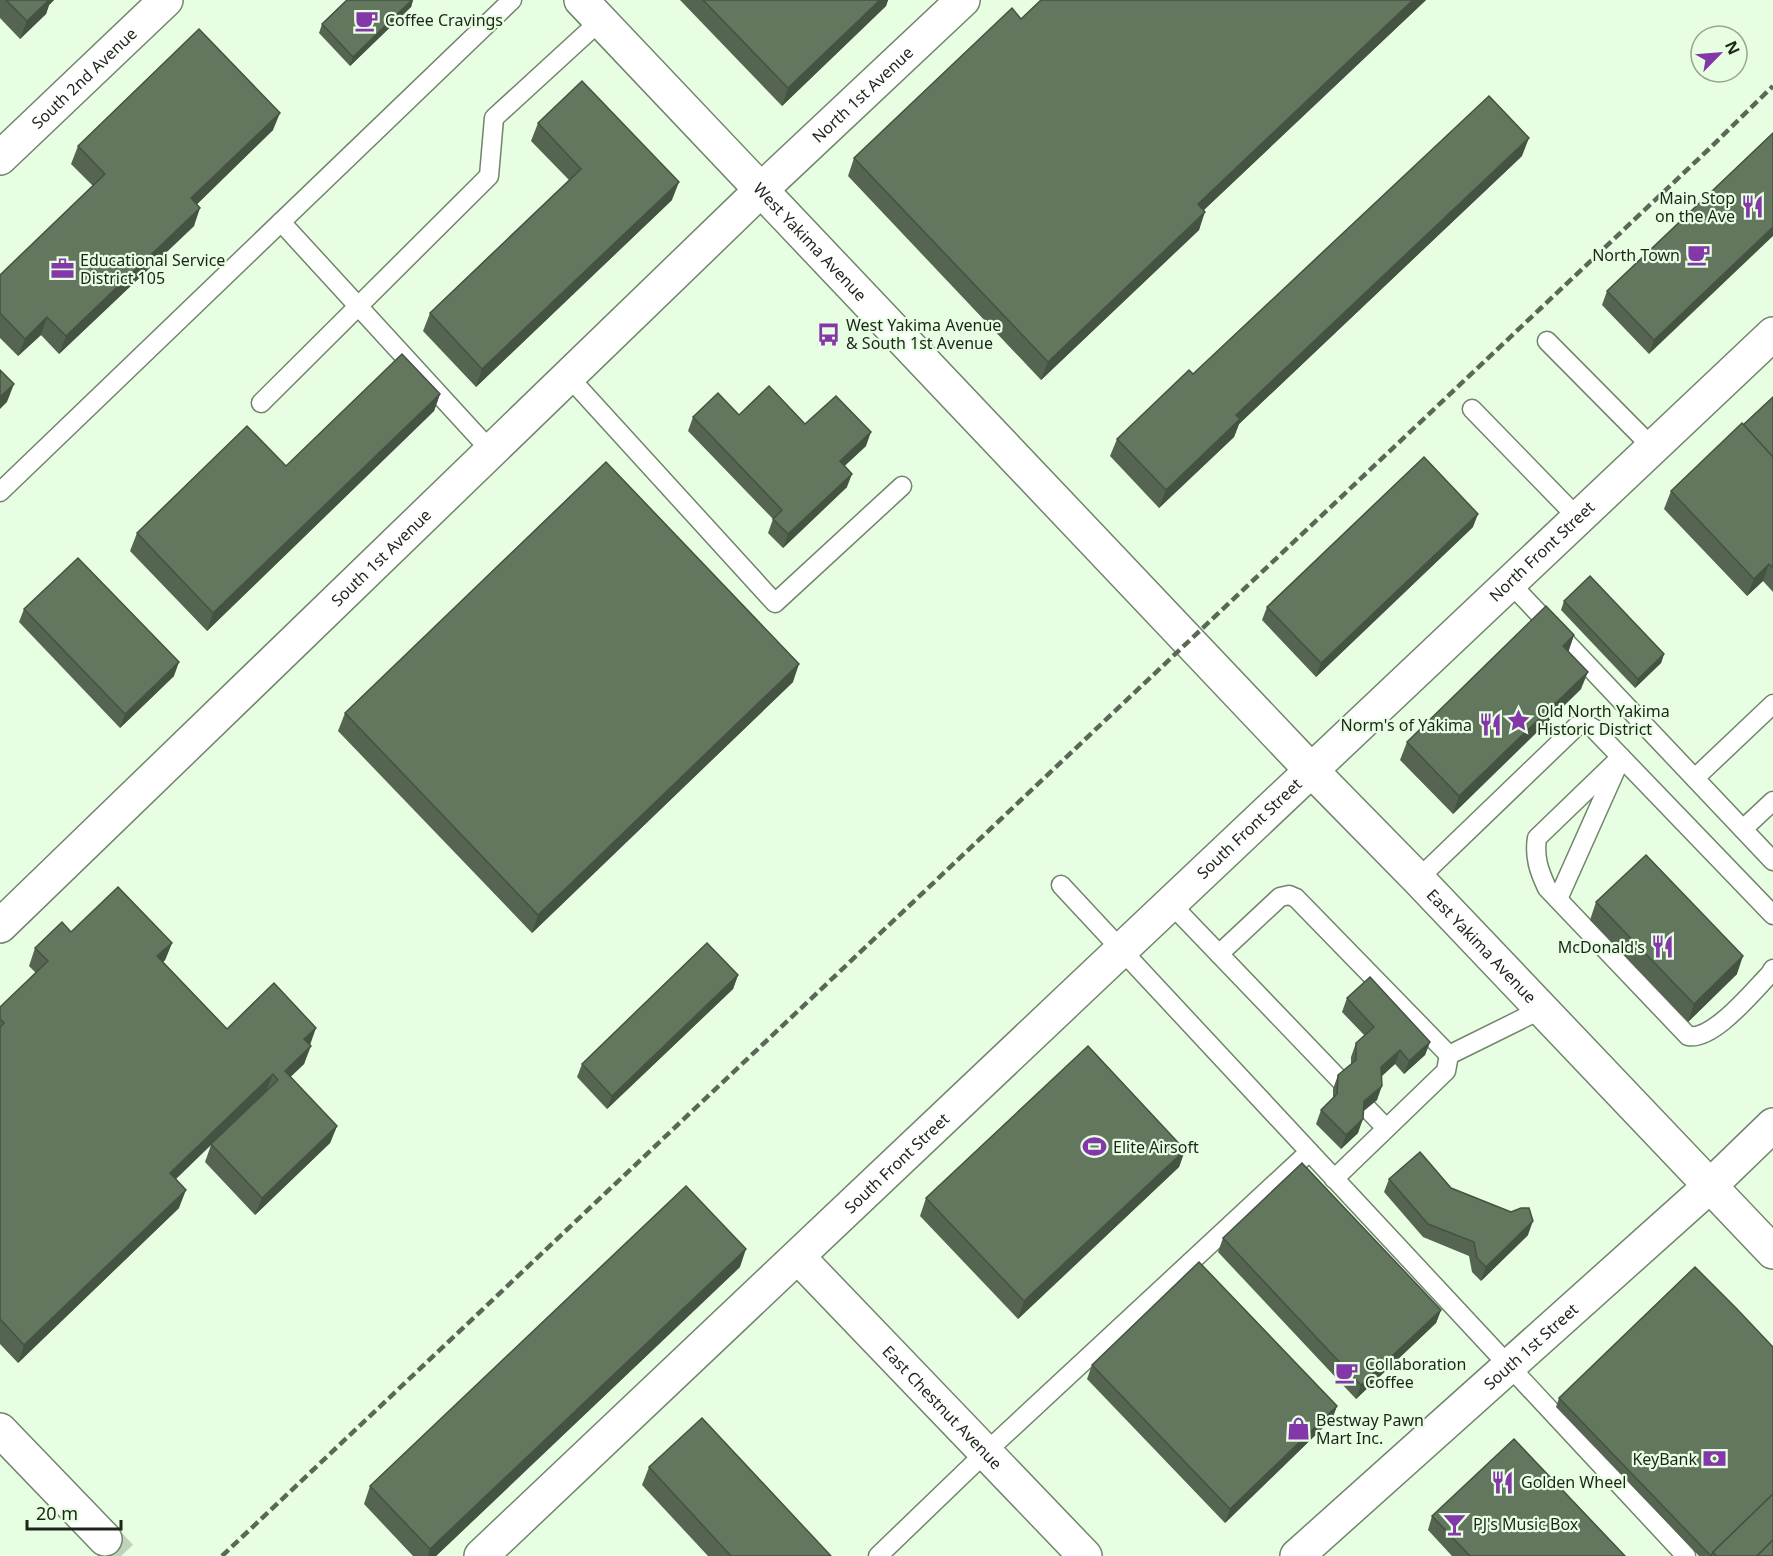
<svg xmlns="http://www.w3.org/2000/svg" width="1773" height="1556" font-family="'Noto Sans',sans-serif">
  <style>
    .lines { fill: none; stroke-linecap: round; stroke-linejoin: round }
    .tertiary-tunnel { stroke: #bfd3ba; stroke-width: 33; stroke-dasharray: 33 16; stroke-linecap: butt }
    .service-casing { stroke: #71856c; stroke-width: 21 }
    .minor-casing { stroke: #71856c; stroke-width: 36 }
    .tertiary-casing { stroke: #71856c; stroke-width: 36 }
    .secondary-casing { stroke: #71856c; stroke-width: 36 }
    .service { stroke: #fff; stroke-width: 18 }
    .minor { stroke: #fff; stroke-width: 33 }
    .tertiary { stroke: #fff; stroke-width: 33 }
    .secondary { stroke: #fff; stroke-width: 33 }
    .rail { stroke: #5b6858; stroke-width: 4.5; stroke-dasharray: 9 4.5; stroke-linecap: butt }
    .wall { fill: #556551 }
    .shaded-wall { fill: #455342 }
    .building { fill: #63765e; stroke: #455342; stroke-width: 1.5 }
    .labels { text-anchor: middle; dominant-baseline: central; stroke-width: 4.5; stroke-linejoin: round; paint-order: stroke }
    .poi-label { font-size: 16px; fill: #1d251b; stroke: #e7fee2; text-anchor: start }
    .street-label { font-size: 16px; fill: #1d251b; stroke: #e7fee2 }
  </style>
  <rect width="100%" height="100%" fill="#e7fee2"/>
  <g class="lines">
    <path class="tertiary-tunnel" d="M105 1539 121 1556"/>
    <defs>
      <g id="service">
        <path d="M281 222 491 451"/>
        <path d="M1547 341 1652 447"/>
        <path d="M568 376 775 603 902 486"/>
        <path d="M261 403 489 176 494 118 601 20"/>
        <path d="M1472 409 1578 518"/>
        <path d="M0 492 512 0"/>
        <path d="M1509 582 1773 861"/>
        <path d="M1621 757 1537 838C1534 857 1539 871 1547 888L1688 1036C1713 1041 1753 991 1770 974L1773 969"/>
        <path d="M1695 778 1773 704"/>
        <path d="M1743 829 1773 801"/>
        <path d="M1418 879 1577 726 1587 725 1593 728 1773 915"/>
        <path d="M1061 885 1686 1556"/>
        <path d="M1558 899 1617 767"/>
        <path d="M1170 903 1386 1128"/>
        <path d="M1219 954 1280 897 1289 895 1296 898 1449 1055 1542 1009"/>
        <path d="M1334 1179 1446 1071 1449 1055"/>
        <path d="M878 1556 986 1452 1309 1152"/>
      </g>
      <g id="minor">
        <path id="s1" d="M0 158 166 0"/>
        <path id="s2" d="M0 926 762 189 963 0"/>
        <path id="s3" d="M481 1556C913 1150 1340 739 1773 334"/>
      </g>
      <g id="tertiary">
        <path id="s4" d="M799 1258 1085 1556"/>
        <path d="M0 1430 105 1539"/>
      </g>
      <g id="secondary">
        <path id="s5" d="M581 0 1310 769 1418 879 1773 1252"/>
        <path id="s6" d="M1297 1556 1711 1185 1773 1125"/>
      </g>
    </defs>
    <use href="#service" class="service-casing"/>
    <use href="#minor" class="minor-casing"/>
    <use href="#tertiary" class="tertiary-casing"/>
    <use href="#secondary" class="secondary-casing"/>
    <use href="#service" class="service"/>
    <use href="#minor" class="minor"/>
    <use href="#tertiary" class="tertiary"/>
    <use href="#secondary" class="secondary"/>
    <path class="rail" d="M222 1556 1709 149 1773 86"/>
  </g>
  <g class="wall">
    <path d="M0 0H54L49 5 46 14 20 39 0 18Z"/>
    <path d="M347 0H413L411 7 350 66 319 33 322 24Z"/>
    <path d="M680 0H888L886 6 782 106Z"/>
    <path d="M1041 0H1426L1204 210 1199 230 1041 380 848 176 854 158 1021 19Z"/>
    <path d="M538 123 672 200 476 387 423 331 430 313 569 180 531 141Z"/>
    <path d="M273 130 197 204 194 226 59 354 41 335 18 356 0 338V275L93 186 71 164 78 146Z"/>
    <path d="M1773 133 1649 354 1602 305 1607 291Z"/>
    <path d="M1522 156 1239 424 1234 437 1159 508 1110 456 1117 439 1193 374Z"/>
    <path d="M440 394 434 411 207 631 130 551 137 533 286 466Z"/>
    <path d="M1773 397V592L1763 581 1747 596 1664 509 1671 491Z"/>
    <path d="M739 415 805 424 866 446 844 466 847 487 783 548 768 533 773 519 688 431 693 417Z"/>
    <path d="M1473 527 1316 677 1262 620 1267 607Z"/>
    <path d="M1564 601 1664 654 1661 663 1635 688 1561 610Z"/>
    <path d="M24 609 174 676 120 728 19 622Z"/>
    <path d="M1574 635 1568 652 1581 689 1453 814 1400 760 1407 742Z"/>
    <path d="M793 682 532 933 338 731 345 713Z"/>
    <path d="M1596 902 1737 974 1688 1022 1590 920Z"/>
    <path d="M71 932 172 943 165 960 163 962 227 1029 310 1045 304 1064 290 1077 337 1126 330 1143 255 1215 205 1162 211 1145 176 1179 179 1208 18 1363 0 1344V1007L36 973 29 966 35 948Z"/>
    <path d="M738 975 733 989 607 1109 577 1077 582 1064Z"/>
    <path d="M1347 998 1430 1042 1425 1055 1404 1074 1395 1064 1382 1076 1377 1100 1363 1111 1358 1133 1341 1149 1316 1124 1321 1110 1333 1098V1089L1338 1075 1351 1064V1057L1356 1043 1365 1036 1342 1012Z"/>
    <path d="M1185 1150 1179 1167 1018 1319 920 1216 926 1198Z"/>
    <path d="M1389 1179 1451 1188 1528 1235 1481 1281 1472 1272 1469 1256 1423 1237 1384 1192Z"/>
    <path d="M1223 1238 1441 1310 1436 1323 1356 1399 1218 1252Z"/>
    <path d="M740 1267 436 1556H413L364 1504 370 1486Z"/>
    <path d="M1092 1365 1337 1406 1332 1419 1225 1523 1087 1379Z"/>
    <path d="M1559 1398 1773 1556H1699L1556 1407Z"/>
    <path d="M649 1467 831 1556H708L642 1485Z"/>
    <path d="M1432 1516 1625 1556H1452L1428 1530Z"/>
  </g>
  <g class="shaded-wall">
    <path d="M47 0H54L49 5 46 14 20 39 27 21Z"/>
    <path d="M412 0H413L411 7 350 66 353 57Z"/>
    <path d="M880 0H888L886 6 782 106 788 88Z"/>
    <path d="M1413 0H1426L1191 222 1198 204Z"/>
    <path d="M280 113 273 130 185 216 191 198Z"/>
    <path d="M1529 138 1522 156 1239 424 1234 437 1159 508 1166 490 1236 415Z"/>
    <path d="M679 182 672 200 476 387 482 369Z"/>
    <path d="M200 208 194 226 59 354 66 336Z"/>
    <path d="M1205 212 1199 230 1041 380 1048 362Z"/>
    <path d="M1773 227V236L1649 354 1654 340Z"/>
    <path d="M47 317 41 335 18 356 25 339Z"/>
    <path d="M14 384 7 402 0 409V397Z"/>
    <path d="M440 394 434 411 207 631 213 613Z"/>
    <path d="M871 432 866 446 835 475 840 461Z"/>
    <path d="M852 474 847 487 783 548 788 534Z"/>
    <path d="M1478 514 1473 527 1316 677 1321 663Z"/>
    <path d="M1769 564 1763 581 1747 596 1754 579Z"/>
    <path d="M1574 635 1568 653 1563 646Z"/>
    <path d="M1664 654 1661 663 1635 688 1638 679Z"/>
    <path d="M179 662 174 676 120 728 125 714Z"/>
    <path d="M799 664 793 682 532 933 538 915Z"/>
    <path d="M1588 672 1581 689 1453 814 1459 796Z"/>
    <path d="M172 943 165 960 151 974 157 956Z"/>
    <path d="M1743 956 1737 974 1688 1022 1694 1004Z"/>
    <path d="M738 975 733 989 607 1109 612 1096Z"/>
    <path d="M316 1028 310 1045 304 1039Z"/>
    <path d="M1430 1042 1425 1055 1404 1074 1409 1061Z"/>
    <path d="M311 1046 304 1064 278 1089 285 1071Z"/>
    <path d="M1400 1050 1395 1064 1376 1081 1381 1067Z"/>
    <path d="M273 1074 266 1092 163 1191 170 1173Z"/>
    <path d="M1382 1086 1377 1100 1359 1115 1364 1101Z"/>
    <path d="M1363 1119 1358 1133 1341 1149 1346 1135Z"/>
    <path d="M337 1126 330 1143 255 1215 262 1198Z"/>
    <path d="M1185 1150 1179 1167 1018 1319 1024 1301Z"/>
    <path d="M186 1190 179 1208 18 1363 24 1345Z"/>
    <path d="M1533 1221 1528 1235 1481 1281 1486 1267Z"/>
    <path d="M746 1249 740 1267 436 1556H428L430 1549Z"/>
    <path d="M1441 1310 1436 1323 1356 1399 1361 1385Z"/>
    <path d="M1337 1406 1332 1419 1225 1523 1230 1509Z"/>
  </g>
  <g class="building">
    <path d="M6 0H49L27 21Z"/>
    <path d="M347 0H412L353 57 322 24Z"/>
    <path d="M703 0H880L788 88Z"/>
    <path d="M1041 0H1413L1198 204 1205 212 1048 362 854 158 1012 8 1021 19Z"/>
    <path d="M199 29 280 113 191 198 200 208 66 336 47 317 25 339 0 313V275L105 174 78 146Z"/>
    <path d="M582 81 679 182 482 369 430 313 581 169 538 123Z"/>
    <path d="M1489 96 1529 138 1236 415 1240 419 1166 490 1117 439 1189 370 1193 374Z"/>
    <path d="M1773 133V227L1654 340 1607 291Z"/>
    <path d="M402 354 440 394 213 613 137 533 247 426 286 466Z"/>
    <path d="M0 370 14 384 0 397Z"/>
    <path d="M769 386 805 424 836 396 871 432 840 461 852 474 788 534 773 519 782 510 693 417 718 393 739 415Z"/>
    <path d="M1773 397V457L1743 425Z"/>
    <path d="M1742 423 1773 457V568L1769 564 1754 579 1671 491Z"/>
    <path d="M1424 457 1478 514 1321 663 1267 607Z"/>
    <path d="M606 462 799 664 538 915 345 713Z"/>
    <path d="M78 558 179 662 125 714 24 609Z"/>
    <path d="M1590 576 1664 654 1638 679 1564 601Z"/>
    <path d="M1546 606 1574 635 1563 646 1588 672 1459 796 1407 742Z"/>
    <path d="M1646 855 1743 956 1694 1004 1596 902Z"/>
    <path d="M118 887 172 943 157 956 227 1029 274 983 316 1028 304 1039 311 1046 285 1071 337 1126 262 1198 211 1144 278 1080 273 1074 170 1173 186 1190 24 1345 0 1319V1027L4 1023 0 1019V1007L48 961 35 948 62 922 71 932Z"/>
    <path d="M707 943 738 975 612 1096 582 1064Z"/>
    <path d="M1370 977 1430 1042 1409 1061 1400 1050 1381 1067 1382 1086 1364 1101 1363 1119 1346 1135 1321 1110 1337 1094 1338 1075 1356 1060V1043L1374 1027 1347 998Z"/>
    <path d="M1088 1046 1185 1150 1024 1301 926 1198Z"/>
    <path d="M1420 1152 1451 1188 1511 1212 1521 1208H1529L1533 1221 1486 1267 1477 1258 1474 1242 1428 1224 1389 1179Z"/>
    <path d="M1302 1163 1441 1310 1361 1385 1223 1238Z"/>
    <path d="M686 1186 746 1249 430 1549 370 1486Z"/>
    <path d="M1199 1262 1337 1406 1230 1509 1092 1365Z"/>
    <path d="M1695 1267 1736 1308 1773 1347V1494L1713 1552 1711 1556 1559 1398Z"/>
    <path d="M702 1418 831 1556H731L649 1467Z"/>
    <path d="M1514 1439 1625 1556H1470L1432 1516Z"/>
    <path d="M1773 1494V1540L1757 1556H1716L1713 1552Z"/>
    <path d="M1773 1540V1556H1757Z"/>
  </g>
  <defs>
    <symbol id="cafe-bare" viewBox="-9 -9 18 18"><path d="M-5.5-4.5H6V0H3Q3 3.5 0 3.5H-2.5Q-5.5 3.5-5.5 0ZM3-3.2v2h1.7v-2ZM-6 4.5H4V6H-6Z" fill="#8337a8" stroke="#e7fee2" stroke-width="2.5" paint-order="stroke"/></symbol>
    <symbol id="restaurant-bare" viewBox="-9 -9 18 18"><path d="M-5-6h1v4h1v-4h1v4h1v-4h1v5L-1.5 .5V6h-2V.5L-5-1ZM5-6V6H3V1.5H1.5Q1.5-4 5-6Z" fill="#8337a8" stroke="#e7fee2" stroke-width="2.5" paint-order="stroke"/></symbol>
    <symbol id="office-bare" viewBox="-9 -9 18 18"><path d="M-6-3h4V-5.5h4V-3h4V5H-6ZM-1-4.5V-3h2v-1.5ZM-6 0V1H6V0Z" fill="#8337a8" stroke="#e7fee2" stroke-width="2.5" paint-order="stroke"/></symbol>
    <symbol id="bus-bare" viewBox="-9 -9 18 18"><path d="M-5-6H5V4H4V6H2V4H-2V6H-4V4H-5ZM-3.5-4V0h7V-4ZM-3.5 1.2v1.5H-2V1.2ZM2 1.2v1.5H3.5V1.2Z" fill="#8337a8" stroke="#e7fee2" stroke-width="2.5" paint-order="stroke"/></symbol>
    <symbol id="sight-bare" viewBox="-9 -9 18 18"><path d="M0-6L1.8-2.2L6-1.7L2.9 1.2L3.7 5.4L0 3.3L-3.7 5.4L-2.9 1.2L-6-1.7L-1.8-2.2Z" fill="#8337a8" stroke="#e7fee2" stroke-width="2.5" paint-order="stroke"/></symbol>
    <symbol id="stadium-bare" viewBox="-9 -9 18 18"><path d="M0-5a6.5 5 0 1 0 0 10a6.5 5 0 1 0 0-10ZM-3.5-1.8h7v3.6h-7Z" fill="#8337a8" stroke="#e7fee2" stroke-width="2.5" paint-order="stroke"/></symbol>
    <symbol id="shop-bare" viewBox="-9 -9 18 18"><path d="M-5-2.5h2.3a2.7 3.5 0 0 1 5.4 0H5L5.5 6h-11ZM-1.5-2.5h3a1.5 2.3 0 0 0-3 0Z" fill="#8337a8" stroke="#e7fee2" stroke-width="2.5" paint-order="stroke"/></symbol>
    <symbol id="bank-bare" viewBox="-9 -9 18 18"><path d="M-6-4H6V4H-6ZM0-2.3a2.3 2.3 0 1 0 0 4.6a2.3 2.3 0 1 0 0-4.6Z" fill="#8337a8" stroke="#e7fee2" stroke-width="2.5" paint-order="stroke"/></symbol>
    <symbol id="bar-bare" viewBox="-9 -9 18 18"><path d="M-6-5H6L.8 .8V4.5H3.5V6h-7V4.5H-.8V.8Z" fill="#8337a8" stroke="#e7fee2" stroke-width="2.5" paint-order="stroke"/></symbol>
  </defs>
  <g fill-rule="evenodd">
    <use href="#cafe-bare" x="350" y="4" width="33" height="33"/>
    <use href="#restaurant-bare" x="1736" y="190" width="33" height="33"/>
    <use href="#cafe-bare" x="1682" y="238" width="33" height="33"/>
    <use href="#office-bare" x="46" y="252" width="33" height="33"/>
    <use href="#bus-bare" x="812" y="318" width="33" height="33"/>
    <use href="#sight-bare" x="1502" y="704" width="33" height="33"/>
    <use href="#restaurant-bare" x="1474" y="708" width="33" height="33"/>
    <use href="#restaurant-bare" x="1646" y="930" width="33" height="33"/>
    <use href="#stadium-bare" x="1078" y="1130" width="33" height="33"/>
    <use href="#cafe-bare" x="1330" y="1356" width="33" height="33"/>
    <use href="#shop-bare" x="1282" y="1412" width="33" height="33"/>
    <use href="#bank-bare" x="1698" y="1442" width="33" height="33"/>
    <use href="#restaurant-bare" x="1486" y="1466" width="33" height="33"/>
    <use href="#bar-bare" x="1438" y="1508" width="33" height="33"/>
  </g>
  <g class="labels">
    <g class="poi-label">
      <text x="385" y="20">Coffee Cravings</text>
      <text x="1735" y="198" text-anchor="end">Main Stop<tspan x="1735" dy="18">on the Ave</tspan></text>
      <text x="1680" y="255" text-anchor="end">North Town</text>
      <text x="80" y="260">Educational Service<tspan x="80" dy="18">District 105</tspan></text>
      <text x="846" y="325">West Yakima Avenue<tspan x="846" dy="18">&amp; South 1st Avenue</tspan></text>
      <text x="1537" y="711">Old North Yakima<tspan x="1537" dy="18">Historic District</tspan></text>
      <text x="1472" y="725" text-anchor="end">Norm's of Yakima</text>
      <text x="1645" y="947" text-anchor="end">McDonald's</text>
      <text x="1113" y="1147">Elite Airsoft</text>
      <text x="1365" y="1364">Collaboration<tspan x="1365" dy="18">Coffee</tspan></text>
      <text x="1316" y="1420">Bestway Pawn<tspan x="1316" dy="18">Mart Inc.</tspan></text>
      <text x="1697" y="1459" text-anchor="end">KeyBank</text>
      <text x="1521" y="1482">Golden Wheel</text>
      <text x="1473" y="1524">PJ's Music Box</text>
    </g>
    <g class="street-label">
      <text stroke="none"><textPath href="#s1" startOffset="116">South 2nd Avenue</textPath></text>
      <text stroke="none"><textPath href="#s2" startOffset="1198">North 1st Avenue</textPath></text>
      <text stroke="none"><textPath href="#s5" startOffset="333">West Yakima Avenue</textPath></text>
      <text stroke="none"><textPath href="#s3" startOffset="1461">North Front Street</textPath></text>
      <text stroke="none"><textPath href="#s2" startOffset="530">South 1st Avenue</textPath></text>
      <text stroke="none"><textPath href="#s3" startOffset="1058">South Front Street</textPath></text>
      <text stroke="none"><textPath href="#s5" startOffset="1306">East Yakima Avenue</textPath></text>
      <text stroke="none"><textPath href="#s3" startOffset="572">South Front Street</textPath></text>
      <text stroke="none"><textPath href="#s6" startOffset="314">South 1st Street</textPath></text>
      <text stroke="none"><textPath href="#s4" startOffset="207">East Chestnut Avenue</textPath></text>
    </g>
  </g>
  <g transform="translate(1719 54) rotate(65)"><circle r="28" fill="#e7fee2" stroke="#96a792" stroke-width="1.5"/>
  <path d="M0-4.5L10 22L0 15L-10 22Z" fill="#8337a8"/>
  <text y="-9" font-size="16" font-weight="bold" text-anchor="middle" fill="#1d251b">N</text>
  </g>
  <path d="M27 1520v9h94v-9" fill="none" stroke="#1d251b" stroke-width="3"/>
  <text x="36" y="1520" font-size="18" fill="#1d251b" stroke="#e7fee2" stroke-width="4.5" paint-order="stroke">20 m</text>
</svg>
